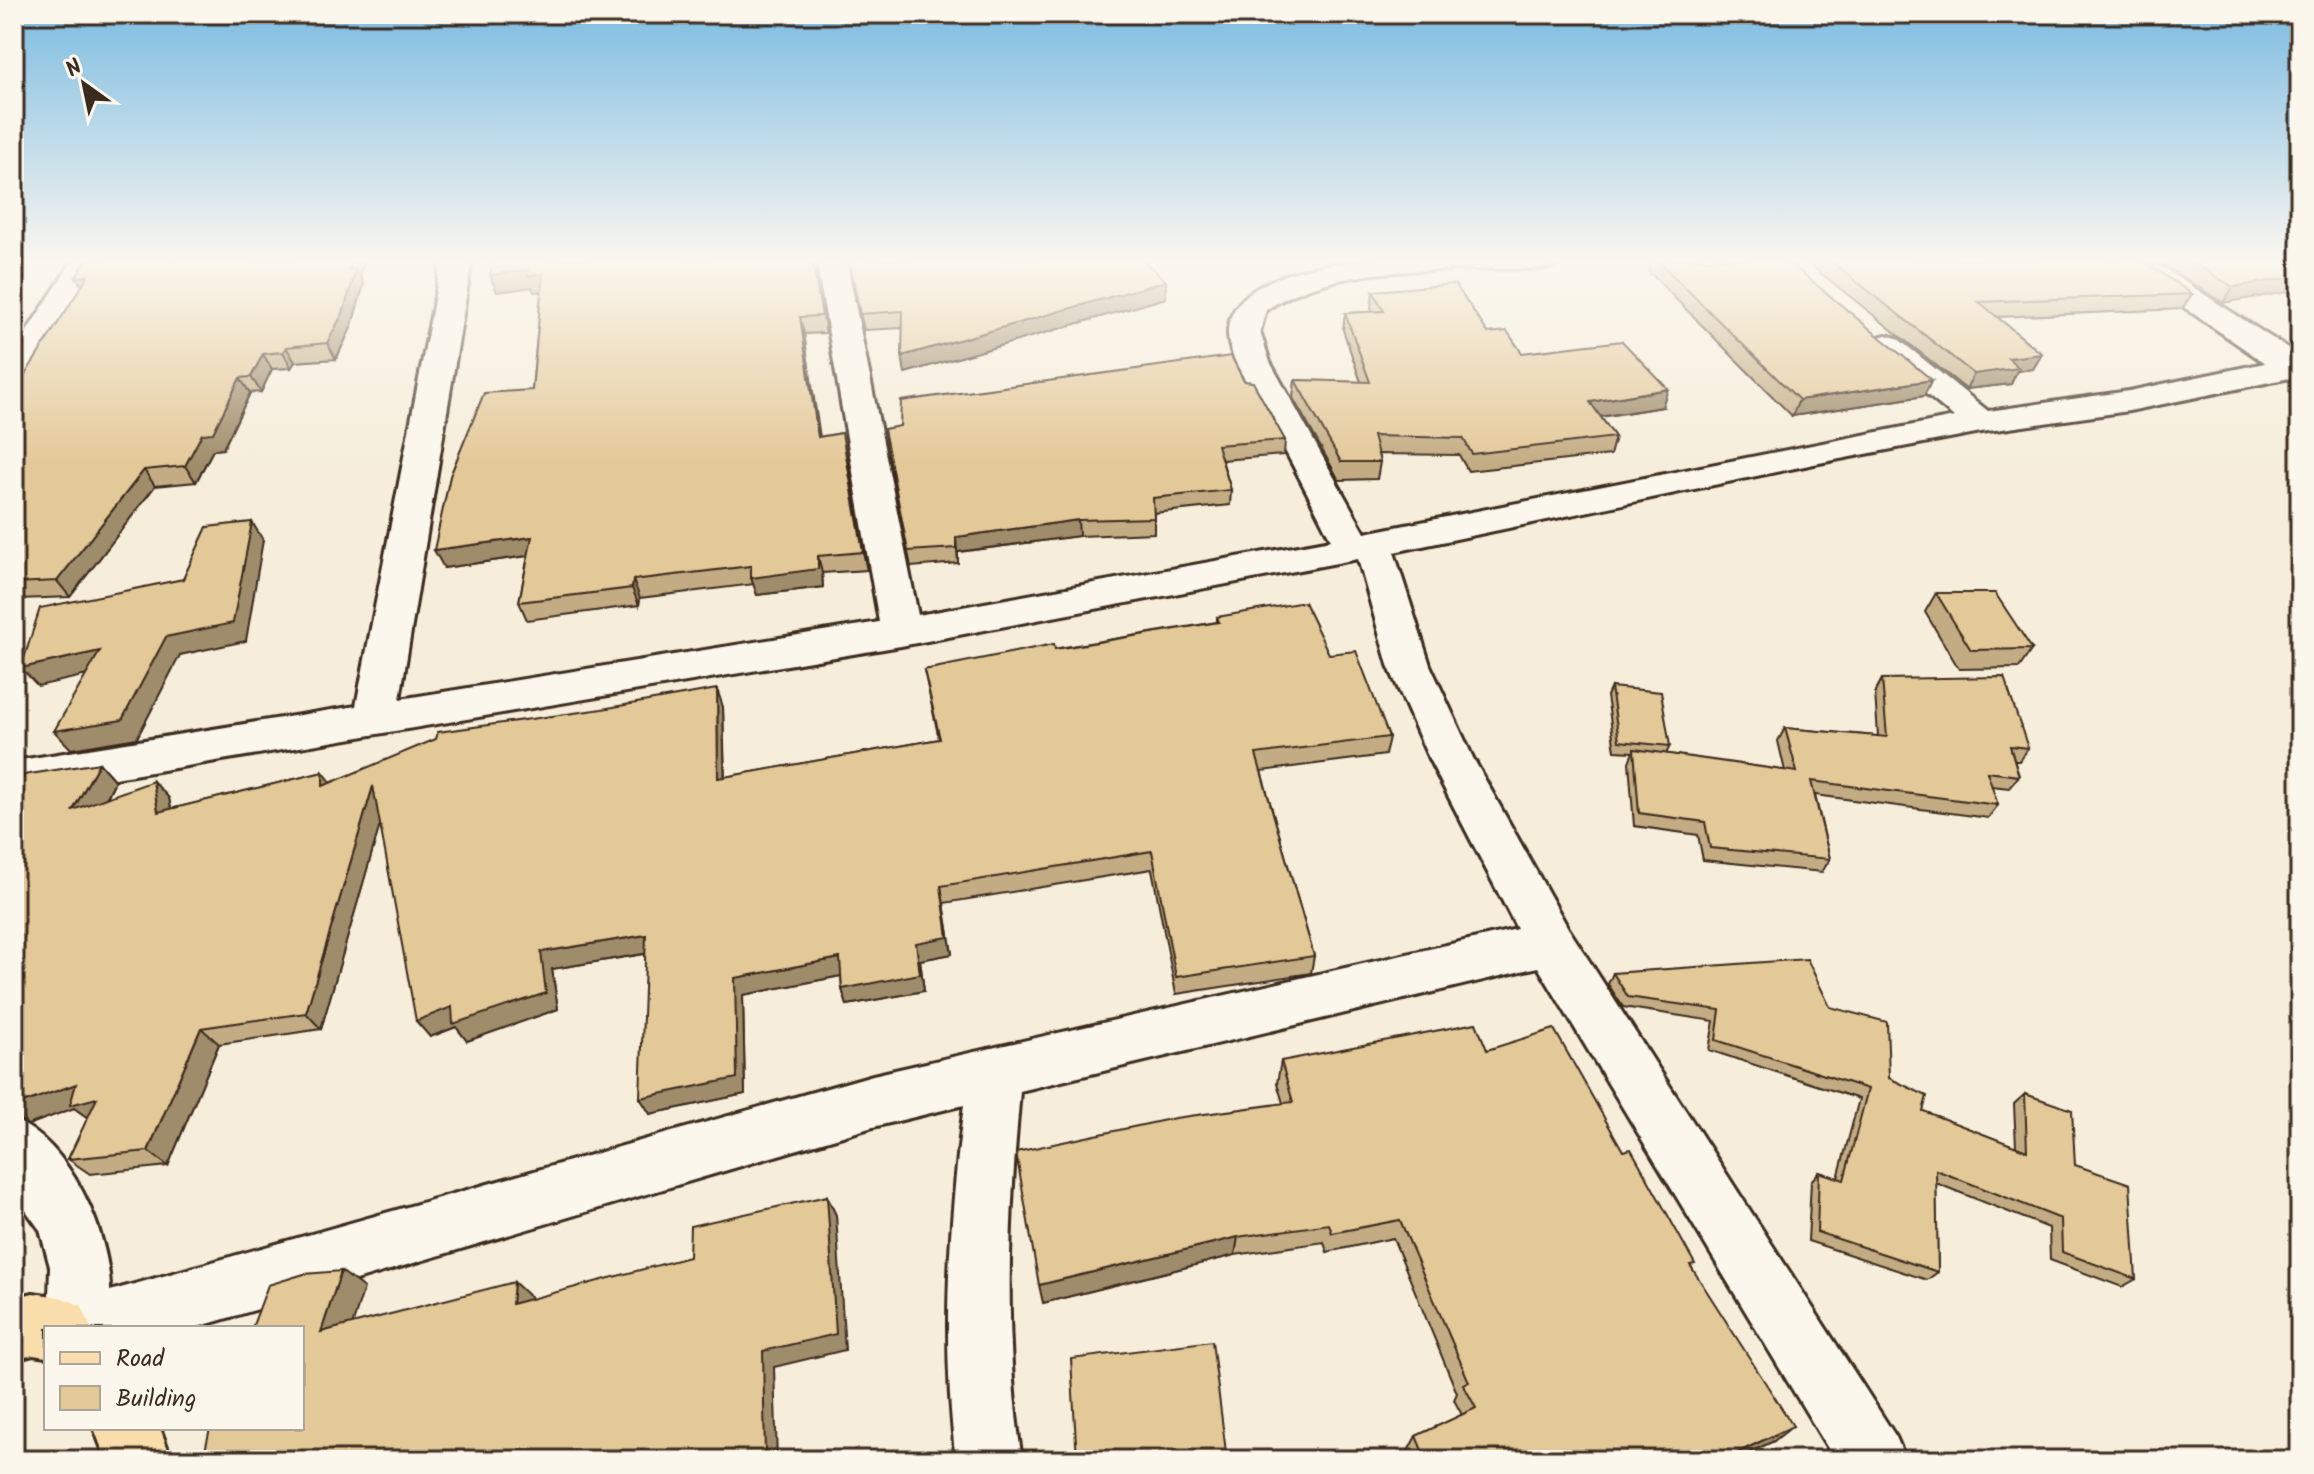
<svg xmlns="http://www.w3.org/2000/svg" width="2314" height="1474" font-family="Kalam,sans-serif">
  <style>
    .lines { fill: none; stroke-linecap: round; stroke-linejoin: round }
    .minor-casing { stroke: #3b2a1e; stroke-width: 6 }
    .major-casing { stroke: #3b2a1e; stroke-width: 6 }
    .minor { fill: #fbf7ec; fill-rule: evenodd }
    .major { fill: #f9deab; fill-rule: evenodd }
    .wall { fill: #c3ac83; stroke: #3b2a1e; stroke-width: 2 }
    .shaded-wall { fill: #9f8c6a; stroke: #3b2a1e; stroke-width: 2 }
    .building { fill: #e3c898; stroke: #3b2a1e; stroke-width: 2 }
  </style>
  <rect width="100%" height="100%" fill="#f6eedb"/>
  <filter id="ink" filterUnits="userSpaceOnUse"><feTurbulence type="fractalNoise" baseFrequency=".0125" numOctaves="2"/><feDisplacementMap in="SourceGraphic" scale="16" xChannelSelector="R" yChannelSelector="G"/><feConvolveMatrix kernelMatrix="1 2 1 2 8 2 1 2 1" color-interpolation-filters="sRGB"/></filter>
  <g filter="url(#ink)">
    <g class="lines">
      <defs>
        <g id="minor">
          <path d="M74 259H103L26 383 14 386V351Z"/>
          <path d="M442 259H472L400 699 879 622 816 259H846L918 615 1331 540C1309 496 1287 453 1263 410 1252 388 1228 359 1228 333 1230 236 1496 259 1561 259L1557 265 1547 268C1460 272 1339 259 1266 310L1260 332 1270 362 1365 533 1954 417 1875 352 1870 345 1875 338 1886 335 1897 338 1988 411 2129 391 2265 363 2114 259H2149L2300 356V376L2129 411 1981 432 1819 463 1394 552 1430 665 1473 758 1568 928 1896 1437 1906 1460H1835L1538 967 1020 1091C1009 1214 1003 1338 1022 1460H956C941 1343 949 1222 964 1105L873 1127 194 1328H48L50 1267 40 1230 14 1194V1120C69 1142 110 1233 110 1291L873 1075 1517 929 1429 759 1388 665 1358 559 901 646 14 795V761L356 706Z"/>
        </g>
        <g id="major">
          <path d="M33 1293 60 1297 82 1306 91 1328H46V1357L33 1355 14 1360V1298Z"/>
          <path d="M94 1428H160L172 1460H106Z"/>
        </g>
      </defs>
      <use href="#minor" class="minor-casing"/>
      <use href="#major" class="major-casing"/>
      <use href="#minor" class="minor"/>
      <use href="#major" class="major"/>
    </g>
    <g class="wall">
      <path d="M813 259 826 333 804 334 820 437 842 433 867 570 822 573 823 587 757 595 754 584 640 598 639 605 527 620 519 602 528 556 444 568 532 390 541 291 534 292 532 287 497 292 490 275Z"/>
      <path d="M848 259 1166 281V298L905 373 903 328 864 330Z"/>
      <path d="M1652 259H1785L1924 396 1792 416 1648 271Z"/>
      <path d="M1803 259H2140L2192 294 2182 309 1997 317 2042 354 2033 369 2017 371 2011 384 1966 389Z"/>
      <path d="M2155 259H2300L2223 303Z"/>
      <path d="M360 276 364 284 351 328 336 359 295 362 291 368 272 369 261 392 250 393 223 449 213 450 196 482 155 486 70 597 18 599 14 595V392Z"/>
      <path d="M1373 291 1488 333 1522 353 1662 407 1601 417 1615 437 1610 455 1468 471 1459 455 1378 454 1380 462 1377 479 1339 480 1293 398 1295 380 1361 382 1343 330 1345 313 1373 312 1371 308Z"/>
      <path d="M1244 381 1285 440 1284 455 1222 460 1231 490 1230 505 1154 513V533L1079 536 958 552V563L911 567 884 429Z"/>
      <path d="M1936 593 2032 649 2019 668 1959 669 1925 612Z"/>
      <path d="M1217 617 1329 654 1389 737 1385 755 1261 771 1314 956 1311 973 1176 994 1152 869 944 903 952 954 920 960 924 991 847 1005 842 989 841 976 743 995 745 1094 650 1114 645 954 552 969 558 1009 467 1041 456 1027 430 1037 380 824 321 1029 219 1044 168 1166 90 1174 68 1159 88 1118 74 1108 28 1125 14 1116V797L99 763 115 781 107 798H169L171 809 323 772 331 782 723 707 725 777 939 739 924 670 1217 622Z"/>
      <path d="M1882 679 2028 748 2019 761H2014L2019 776 2009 788 1991 786 1998 805 1988 818 1815 795 1830 859 1822 872 1703 860 1698 835 1634 826 1629 762 1633 752 1615 751 1607 696 1611 687 1670 746 1666 754 1785 771 1778 741 1785 728 1878 736 1875 692Z"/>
      <path d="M1613 973 1830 1007 1889 1078 1923 1111 2016 1147 2014 1104 2025 1094 2075 1165 2136 1279 2122 1287 2050 1260 2049 1228 1936 1183 1938 1272 1927 1280 1808 1241 1811 1181 1819 1172 1838 1178 1859 1099 1709 1050 1714 1021 1623 1007 1608 984Z"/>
      <path d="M1487 1050 1623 1151 1692 1268 1774 1441 1733 1460H1412L1408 1451 1416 1436 1462 1415 1454 1400 1457 1393 1393 1238 1327 1252 1324 1242 1235 1255 1043 1303 1283 1103 1277 1083 1281 1061Z"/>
    </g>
    <g class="shaded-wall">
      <path d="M353 259H365L360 276 364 284 351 328 336 359 327 343Z"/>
      <path d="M528 270 543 274 549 290 534 292 532 287 497 292 490 275Z"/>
      <path d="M88 276 86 292 76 277Z"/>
      <path d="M2300 276V290L2223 303 2233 287Z"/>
      <path d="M1166 281V298L905 373 902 356Z"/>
      <path d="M800 317 804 334 822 455 818 437Z"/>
      <path d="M286 347 295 362 291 368 283 352Z"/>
      <path d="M263 354 272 369 261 392 251 377Z"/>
      <path d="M2042 354 2033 369 2017 371 2011 384 1966 389 1974 374 2008 358Z"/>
      <path d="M240 378 250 393 223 449 213 450 196 482 185 466 202 434Z"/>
      <path d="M1932 380 1924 396 1792 416 1799 400Z"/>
      <path d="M1668 389 1662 407 1585 419 1590 402Z"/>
      <path d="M842 433 846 451 867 570 863 552Z"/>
      <path d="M144 470 155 486 70 597 57 581Z"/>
      <path d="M1078 520 1079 536 958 552V563L956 537Z"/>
      <path d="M252 522 263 540 246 641 180 655 137 738 71 749 54 731 166 637Z"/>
      <path d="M532 537 540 554 444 568 434 550Z"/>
      <path d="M818 556 822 573 823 587 757 595 751 578Z"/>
      <path d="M633 580 640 598 639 605 632 588Z"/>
      <path d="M100 651 115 669 38 686 21 668Z"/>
      <path d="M717 689 723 707 725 796 718 778Z"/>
      <path d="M99 763 115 781 91 828 73 810Z"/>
      <path d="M323 772 337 790 323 786Z"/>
      <path d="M153 781 169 798 175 830 158 812Z"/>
      <path d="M373 786 386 804 321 1029 306 1013Z"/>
      <path d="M941 886 952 954 920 960 924 991 847 1005 842 989Z"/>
      <path d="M646 935 655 952 552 969 558 1009 467 1041 456 1027 430 1037 416 1021 541 952Z"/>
      <path d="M840 958 846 975 743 995 745 1094 650 1114 640 1098 735 978Z"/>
      <path d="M201 1028 219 1044 168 1166 148 1151Z"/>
      <path d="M76 1084 97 1098 91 1120 74 1108 28 1125 14 1115V1106Z"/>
      <path d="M827 1196 836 1215 845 1350 774 1367 777 1460H752L763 1351Z"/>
      <path d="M1238 1237 1235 1255 1043 1303 1039 1285Z"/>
      <path d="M341 1271 364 1288 345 1348 321 1332Z"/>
      <path d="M514 1282 532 1299 512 1304Z"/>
      <path d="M1793 1426 1774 1441 1733 1460H1722Z"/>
    </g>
    <g class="building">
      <path d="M87 259H353L349 270 356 269 343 313 327 343 286 347 283 352 263 354 251 377 240 378 213 433 202 434 185 466 144 470 57 581 14 583V392L88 276 76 277Z"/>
      <path d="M494 259H812L822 316 800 317 818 437 842 433 863 552 818 556V569L751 578V566L633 580 632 588 519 602 532 537 434 550 450 476 484 393 532 390 543 274 528 276V270L490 275Z"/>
      <path d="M849 259H1142L1166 281 902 356 903 311 860 314Z"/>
      <path d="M1656 259H1785L1932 380 1799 400Z"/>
      <path d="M1828 259H2140L2192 294 1979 302 2042 354 2008 358 2019 368 1974 374Z"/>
      <path d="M2188 259H2300V276L2233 287Z"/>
      <path d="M1455 284 1488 333 1507 331 1522 353 1622 341 1668 389 1590 402 1615 437 1472 454 1463 438 1373 436 1380 462H1341L1295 380 1370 382 1345 313 1384 311 1373 291Z"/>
      <path d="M1231 356 1244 381 1253 382 1285 440 1217 445 1231 490 1153 498 1154 518 1078 520 956 537V548L908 551 884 429 900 426 901 401Z"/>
      <path d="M252 522 233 623 166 637 122 720 54 731 100 651 21 668 40 608 183 579 207 527Z"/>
      <path d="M1936 593H1995L2032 649 1971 650Z"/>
      <path d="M1304 602 1329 654 1356 651 1389 737 1256 754 1314 956 1176 977 1152 851 941 886 948 937 916 943 920 974 842 989 840 958 735 978 737 1078 640 1098 646 935 541 952 546 993 453 1024 452 1007 416 1021 373 786 306 1013 201 1028 148 1151 68 1159 97 1098 70 1105 76 1084 14 1106V797L24 775 99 763 73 810 153 781 158 812 323 772V786L436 739 438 732 602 709 717 689 718 778 940 739 924 670 1054 644 1055 649 1219 622 1217 617Z"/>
      <path d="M2004 677 2028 748 2010 746 2019 776 1987 772 1998 805 1811 781 1830 859 1710 848 1705 822 1639 813 1634 749 1797 772 1785 728 1887 737 1882 679Z"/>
      <path d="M1611 687 1661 692 1670 746 1619 741Z"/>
      <path d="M1807 959 1830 1007 1887 1022 1889 1078 1927 1096 1923 1111 2027 1151 2025 1094 2072 1110 2075 1165 2130 1184 2136 1279 2062 1252 2061 1219 1936 1170 1938 1272 1817 1232 1819 1172 1844 1180 1868 1089 1716 1040 1720 1010 1628 997 1613 973Z"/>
      <path d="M1476 1023 1487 1050 1554 1029 1623 1151 1631 1149 1695 1264 1690 1265 1793 1426 1722 1460H1426L1416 1436 1476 1408 1463 1384 1469 1382 1400 1220 1332 1233 1329 1224 1238 1237 1039 1285 1016 1152 1175 1118 1293 1102 1281 1061Z"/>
      <path d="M827 1196 836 1334 763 1351 765 1456 752 1460H203L210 1428H302V1328H252L268 1285 304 1274 341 1271 321 1332 514 1282 512 1304 689 1257 690 1226Z"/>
      <path d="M1212 1341 1227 1460H1077L1071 1359Z"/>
    </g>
  </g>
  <linearGradient id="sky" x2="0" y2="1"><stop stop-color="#7bbbe2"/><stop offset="0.56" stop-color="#fbf7ef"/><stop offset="1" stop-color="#fbf7ef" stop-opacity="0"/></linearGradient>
  <rect width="2314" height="466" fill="url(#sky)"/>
  <rect width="2314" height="1474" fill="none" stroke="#fbf7ec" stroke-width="48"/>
  <rect x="24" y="24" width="2266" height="1426" fill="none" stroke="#3b2a1e" stroke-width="3" filter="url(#ink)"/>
  <rect x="44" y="1326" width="260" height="104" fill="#fbf7ec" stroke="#aea59a" stroke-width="2"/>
  <rect x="60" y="1352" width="40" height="12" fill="#f9deab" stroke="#aea59a" stroke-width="2"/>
  <text x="116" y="1366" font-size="24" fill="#3b2a1e">Road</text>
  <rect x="60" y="1386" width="40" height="24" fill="#e3c898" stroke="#aea59a" stroke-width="2"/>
  <text x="116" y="1406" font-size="24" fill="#3b2a1e">Building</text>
  <g transform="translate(84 84) rotate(327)" stroke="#fbf7ec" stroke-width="6" paint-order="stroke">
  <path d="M0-6L14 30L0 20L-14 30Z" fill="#3b2a1e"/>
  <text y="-12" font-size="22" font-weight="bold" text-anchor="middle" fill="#3b2a1e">N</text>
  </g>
</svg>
